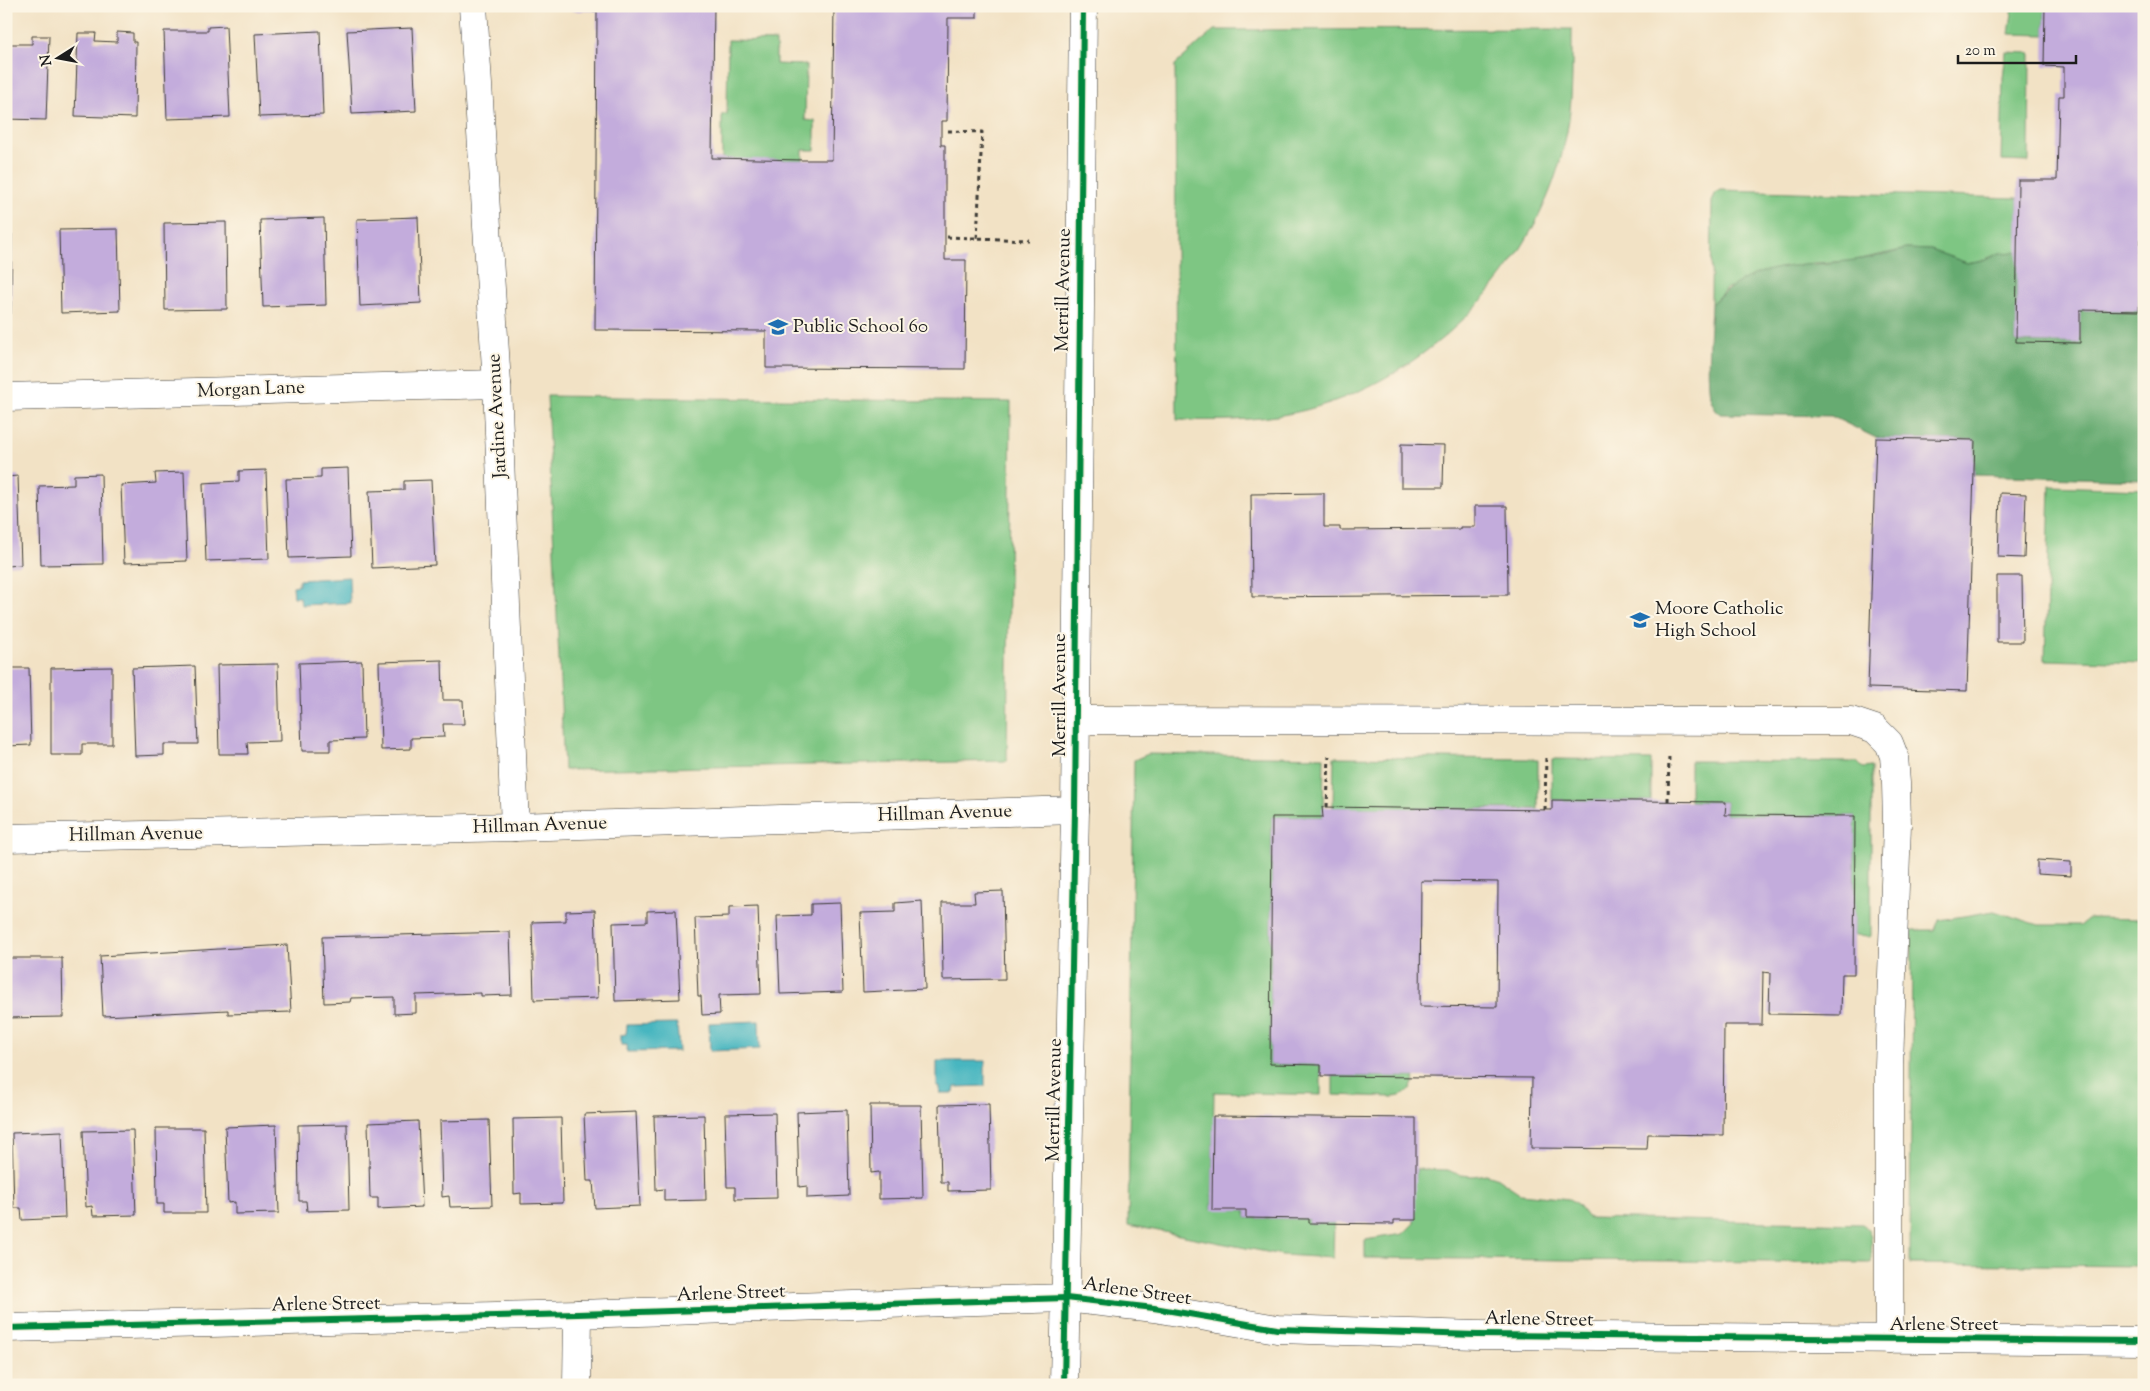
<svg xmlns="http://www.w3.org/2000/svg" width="2150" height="1391" font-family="'Sorts Mill Goudy',serif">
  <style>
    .green { fill: #7ec683; stroke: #4d7150 }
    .forest { fill: #66ab71; stroke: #416446 }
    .water { fill: #47b6c0; stroke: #32696e }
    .building { fill: #c3acdc; fill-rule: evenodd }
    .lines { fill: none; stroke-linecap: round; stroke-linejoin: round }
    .minor-casing { stroke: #3c3a35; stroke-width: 29 }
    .path { stroke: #3c3a35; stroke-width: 3; stroke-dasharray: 4 4; stroke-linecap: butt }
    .minor { stroke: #fff; stroke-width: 28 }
    .cycleway-casing { stroke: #fcf5e5; stroke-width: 9 }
    .cycleway { stroke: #00873e; stroke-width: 6 }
    .labels { text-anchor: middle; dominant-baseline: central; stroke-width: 4; stroke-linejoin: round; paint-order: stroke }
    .street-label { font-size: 19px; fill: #1c1c1c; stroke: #fcf5e5 }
    .poi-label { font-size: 19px; fill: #1c1c1c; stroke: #fcf5e5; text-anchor: start }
  </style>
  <rect width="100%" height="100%" fill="#fcf5e5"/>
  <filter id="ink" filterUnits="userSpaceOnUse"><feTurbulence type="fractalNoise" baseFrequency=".02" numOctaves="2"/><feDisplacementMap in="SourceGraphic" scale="10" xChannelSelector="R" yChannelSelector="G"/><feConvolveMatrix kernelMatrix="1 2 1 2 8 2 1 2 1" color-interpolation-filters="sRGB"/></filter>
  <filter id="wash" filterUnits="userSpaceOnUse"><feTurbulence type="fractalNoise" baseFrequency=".0096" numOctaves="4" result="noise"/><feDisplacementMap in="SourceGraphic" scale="20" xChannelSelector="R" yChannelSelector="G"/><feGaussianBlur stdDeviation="1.12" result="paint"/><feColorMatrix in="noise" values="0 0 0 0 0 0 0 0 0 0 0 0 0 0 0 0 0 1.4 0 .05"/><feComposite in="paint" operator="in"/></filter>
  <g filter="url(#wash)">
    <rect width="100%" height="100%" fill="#f2e2c5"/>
    <g class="green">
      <path d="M2013 6H2045V35L2009 34Z"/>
      <path d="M1572 29C1572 59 1573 90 1569 119 1550 258 1430 384 1293 413 1255 421 1216 421 1177 420L1175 65 1214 30Z"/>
      <path d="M728 40 776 41V64L806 65 805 120 815 121V150H803V160L722 159V114H727Z"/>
      <path d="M2006 52 2030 53 2029 162 2001 161 2003 77Z"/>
      <path d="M2142 179H2144V252L2141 251Z"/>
      <path d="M1720 190 2018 198V252L2000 253 1983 260 1967 263 1931 250 1906 249 1852 261 1813 263 1727 288 1711 304 1712 199 1714 194Z"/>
      <path d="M2140 266H2144V311H2139Z"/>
      <path d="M547 396 1011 402 1007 761 564 770Z"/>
      <path d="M2050 486 2144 489V663L2045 660Z"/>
      <path d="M1148 754 1324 757 1323 817H1272L1270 1064 1321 1065V1095L1214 1092 1212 1209 1246 1210V1218L1309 1219V1223H1334L1333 1258 1282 1255 1128 1225 1134 760Z"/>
      <path d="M1334 757 1538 759V809L1333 808Z"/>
      <path d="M1552 759 1651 760V801L1552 800Z"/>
      <path d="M1690 761 1857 762 1863 768 1871 767V936L1854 935 1855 816 1725 815 1726 802 1690 801Z"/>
      <path d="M1994 911 2039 925H2080L2089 918 2144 919V1266L1910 1264 1912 930H1934L1939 920Z"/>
      <path d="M1333 1076 1415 1077C1412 1089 1406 1097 1392 1097L1333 1095Z"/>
      <path d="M1416 1169 1448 1170 1460 1175 1473 1176 1486 1174 1496 1177 1521 1194 1569 1199 1577 1204 1588 1218 1862 1224C1875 1230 1871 1251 1871 1263L1365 1258V1240L1403 1234 1414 1223Z"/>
    </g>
    <path class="forest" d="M1906 249 1931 250 1967 263 1983 260 2000 253 2018 252 2016 342 2079 343 2080 310 2144 311V480L1974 475 1975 440 1876 438 1831 416 1720 414C1715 409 1712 404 1710 397 1706 368 1710 333 1711 304 1758 258 1795 269 1854 260 1872 258 1889 254 1906 249Z"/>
    <g class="water">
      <path d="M349 577 350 603 301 605 300 597H294L293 586 299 585V580Z"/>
      <path d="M759 1021 760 1049 710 1051 709 1023Z"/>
      <path d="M677 1024 679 1051 627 1052V1045H621V1035L626 1034 627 1025Z"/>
      <path d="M937 1061H985V1086L955 1087 954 1093H940V1087H937Z"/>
    </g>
    <g id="blocks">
      <g class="building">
        <path d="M572 6H714L712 158 803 160H832L834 6H977V18H948L947 121H941V145H945V260H966L965 369 766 368V331L595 330 597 11H572Z"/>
        <path d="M2045 6H2144V179H2142L2139 311 2080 310V343L2016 342 2018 180H2057L2059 96H2064V67L2044 66Z"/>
        <path d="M226 26 230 117 167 119 164 31H208V27Z"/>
        <path d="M412 28 416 111 352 114 347 31Z"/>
        <path d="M320 31 323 115 259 117 255 34Z"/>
        <path d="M117 32 133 33V42H136L135 118 75 116 78 33H96L95 41 117 42Z"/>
        <path d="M32 36H49L46 120 6 119V44H32Z"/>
        <path d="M418 217 421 303 360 306 357 219Z"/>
        <path d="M324 218 326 305 263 307 260 220Z"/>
        <path d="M226 222 227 309 165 310 164 223Z"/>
        <path d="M118 229 120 311 61 313 59 230Z"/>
        <path d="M6 234H12L11 314H6Z"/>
        <path d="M1876 438 1975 440 1967 691 1868 688Z"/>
        <path d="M1401 444 1444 445 1443 487H1401Z"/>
        <path d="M348 468 351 556 289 558 286 479 321 478V469Z"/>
        <path d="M266 470 269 559 206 561 203 483 239 481V471Z"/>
        <path d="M184 472 187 561 124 563 121 485 156 483 155 473Z"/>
        <path d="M101 474 103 564 41 565 39 486 74 485V475Z"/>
        <path d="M18 476 21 565 6 566V477Z"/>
        <path d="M431 480 435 565 372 568 369 491 404 490V481Z"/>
        <path d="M1324 493V527H1340V530L1460 529V527H1475V506H1507L1508 595 1252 597 1251 494Z"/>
        <path d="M2000 493 2026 494 2024 558 1998 557Z"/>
        <path d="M1997 576H2022L2023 642H1997Z"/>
        <path d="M442 660 443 700H463L464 724H443L444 737 411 738V749L381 750 379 662Z"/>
        <path d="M362 661 364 739 330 740V751H302L299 663Z"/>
        <path d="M278 664 280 741 247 742 248 754H219L217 665Z"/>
        <path d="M195 666 198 744H164V755L135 756 132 668Z"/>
        <path d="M112 667V744H82V755H51V668Z"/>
        <path d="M6 668H29L31 745 6 746Z"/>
        <path d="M1552 800 1726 802 1725 815 1855 816 1854 974H1842L1841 1015 1769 1014 1770 973 1763 972 1762 1025H1724L1723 1135 1648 1134 1647 1149 1531 1148 1532 1078 1321 1076V1065L1270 1064 1272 817H1323L1322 807 1552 810ZM1421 881 1498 882 1497 1007 1420 1006Z"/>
        <path d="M2037 860 2071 862V876L2037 874Z"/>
        <path d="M1003 891 1005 979 943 980 942 903H975L974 892Z"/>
        <path d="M922 901 925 989 863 992 860 913 895 912V903Z"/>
        <path d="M840 903 843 992 780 994 777 916 811 915V904Z"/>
        <path d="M758 906 761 994 719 995 720 1014 702 1015 701 996H698L695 918 729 917V907Z"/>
        <path d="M595 910 598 998 534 1000 532 922 566 921V911Z"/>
        <path d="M676 910 680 999 615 1001 613 923 647 922V911Z"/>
        <path d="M510 932 512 995 481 996V993L416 995V1013L394 1014V997L351 998 350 1002 324 1003 322 937Z"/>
        <path d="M287 945 291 1012 228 1014V1010L103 1016 100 956Z"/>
        <path d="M6 958H62L63 1017 6 1018Z"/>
        <path d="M989 1104 991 1190 948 1191V1182H941L939 1105Z"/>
        <path d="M870 1105H921L923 1198 879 1199V1172L871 1173Z"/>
        <path d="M847 1110 849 1196 807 1198V1186L799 1187 797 1112Z"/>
        <path d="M636 1112 640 1206 595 1208 593 1181H587L584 1114Z"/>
        <path d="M775 1113 777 1198 735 1199V1187H727L725 1114Z"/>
        <path d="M704 1115 706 1200 664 1201V1189L656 1190 654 1116Z"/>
        <path d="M1213 1116 1416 1118V1220H1394V1224L1309 1223V1219L1246 1218V1210H1212Z"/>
        <path d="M561 1118 563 1203 521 1204V1193L514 1194 513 1119Z"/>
        <path d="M489 1120 492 1206 450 1207 449 1196 442 1197 440 1121Z"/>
        <path d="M418 1121 422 1207 378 1209V1198H370L368 1123Z"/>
        <path d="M347 1124 349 1210 307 1211 306 1201H299L298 1125Z"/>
        <path d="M276 1125 279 1213 235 1214V1202L228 1203 225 1127Z"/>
        <path d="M156 1128H204L206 1213H164V1204H157Z"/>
        <path d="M133 1130 136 1215 93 1216 92 1206 86 1207 83 1131Z"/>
        <path d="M62 1131 65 1218 22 1220 21 1208H14L12 1133Z"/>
      </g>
    </g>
  </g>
  <g filter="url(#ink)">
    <use href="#blocks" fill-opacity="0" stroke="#3c3a35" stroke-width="1"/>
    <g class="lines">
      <defs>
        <g id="minor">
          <path d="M473 6 497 384 515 827"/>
          <path d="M6 397 497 384"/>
          <path d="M1075 720 1851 721 1875 729 1889 743 1894 756 1896 783 1897 824 1889 1066V1339"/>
          <path d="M6 838 515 827 1075 810"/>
          <path d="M6 1328 578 1314 1066 1298 1154 1308 1277 1329 1477 1335 2144 1341"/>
          <path d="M577 1385 578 1314"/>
          <path d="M1064 1385 1075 810 1083 6"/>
        </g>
      </defs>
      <use href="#minor" class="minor-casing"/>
      <g class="path">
        <path d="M948 131 982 132 977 239"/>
        <path d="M947 237 1029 240"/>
        <path d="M1668 801 1669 755"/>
        <path d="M1327 807 1329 756"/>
        <path d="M1545 810 1546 755"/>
      </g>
      <use href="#minor" class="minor"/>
      <defs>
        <g id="cycleway">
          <path d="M6 1328 578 1314 1066 1298 1154 1308 1277 1329 1477 1335 2144 1341"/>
          <path d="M1064 1385 1075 810 1083 6"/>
        </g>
      </defs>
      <use href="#cycleway" class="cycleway-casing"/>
      <use href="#cycleway" class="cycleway"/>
    </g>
  </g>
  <defs>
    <symbol id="school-bare" viewBox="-9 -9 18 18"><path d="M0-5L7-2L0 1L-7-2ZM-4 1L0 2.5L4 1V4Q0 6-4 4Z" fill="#1f6fb2" stroke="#fcf5e5" stroke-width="2.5" paint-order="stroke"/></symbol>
  </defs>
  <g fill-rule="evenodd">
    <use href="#school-bare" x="764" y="313" width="28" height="28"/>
    <use href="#school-bare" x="1626" y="606" width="28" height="28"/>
  </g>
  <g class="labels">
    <g class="street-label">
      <text transform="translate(1064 290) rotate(-89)">Merrill Avenue</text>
      <text transform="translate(251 390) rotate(-2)">Morgan Lane</text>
      <text transform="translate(498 416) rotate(-93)">Jardine Avenue</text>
      <text transform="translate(1060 695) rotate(-90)">Merrill Avenue</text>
      <text transform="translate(945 814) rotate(-2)">Hillman Avenue</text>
      <text transform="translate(540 826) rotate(-2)">Hillman Avenue</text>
      <text transform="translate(136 835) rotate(-1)">Hillman Avenue</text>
      <text transform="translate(1055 1100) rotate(-89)">Merrill Avenue</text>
      <text transform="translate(1137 1292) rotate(8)">Arlene Street</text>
      <text transform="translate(731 1294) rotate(-2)">Arlene Street</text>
      <text transform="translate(326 1305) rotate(-1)">Arlene Street</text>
      <text transform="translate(1539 1320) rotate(1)">Arlene Street</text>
      <text x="1944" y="1325">Arlene Street</text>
    </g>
    <g class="poi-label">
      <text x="793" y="327">Public School 60</text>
      <text x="1655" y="609">Moore Catholic<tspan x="1655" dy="22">High School</tspan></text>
    </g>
  </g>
  <rect width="2150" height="1391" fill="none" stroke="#fcf5e5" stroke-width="25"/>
  <g transform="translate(58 58) rotate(259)" stroke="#fcf5e5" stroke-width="4" paint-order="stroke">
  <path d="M0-4L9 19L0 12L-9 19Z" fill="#1c1c1c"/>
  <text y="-8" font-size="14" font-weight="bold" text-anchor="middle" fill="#1c1c1c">N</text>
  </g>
  <path d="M1958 55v8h118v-8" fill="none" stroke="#1c1c1c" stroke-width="2.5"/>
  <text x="1965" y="55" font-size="15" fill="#1c1c1c" stroke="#fcf5e5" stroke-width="4" paint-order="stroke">20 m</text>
</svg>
